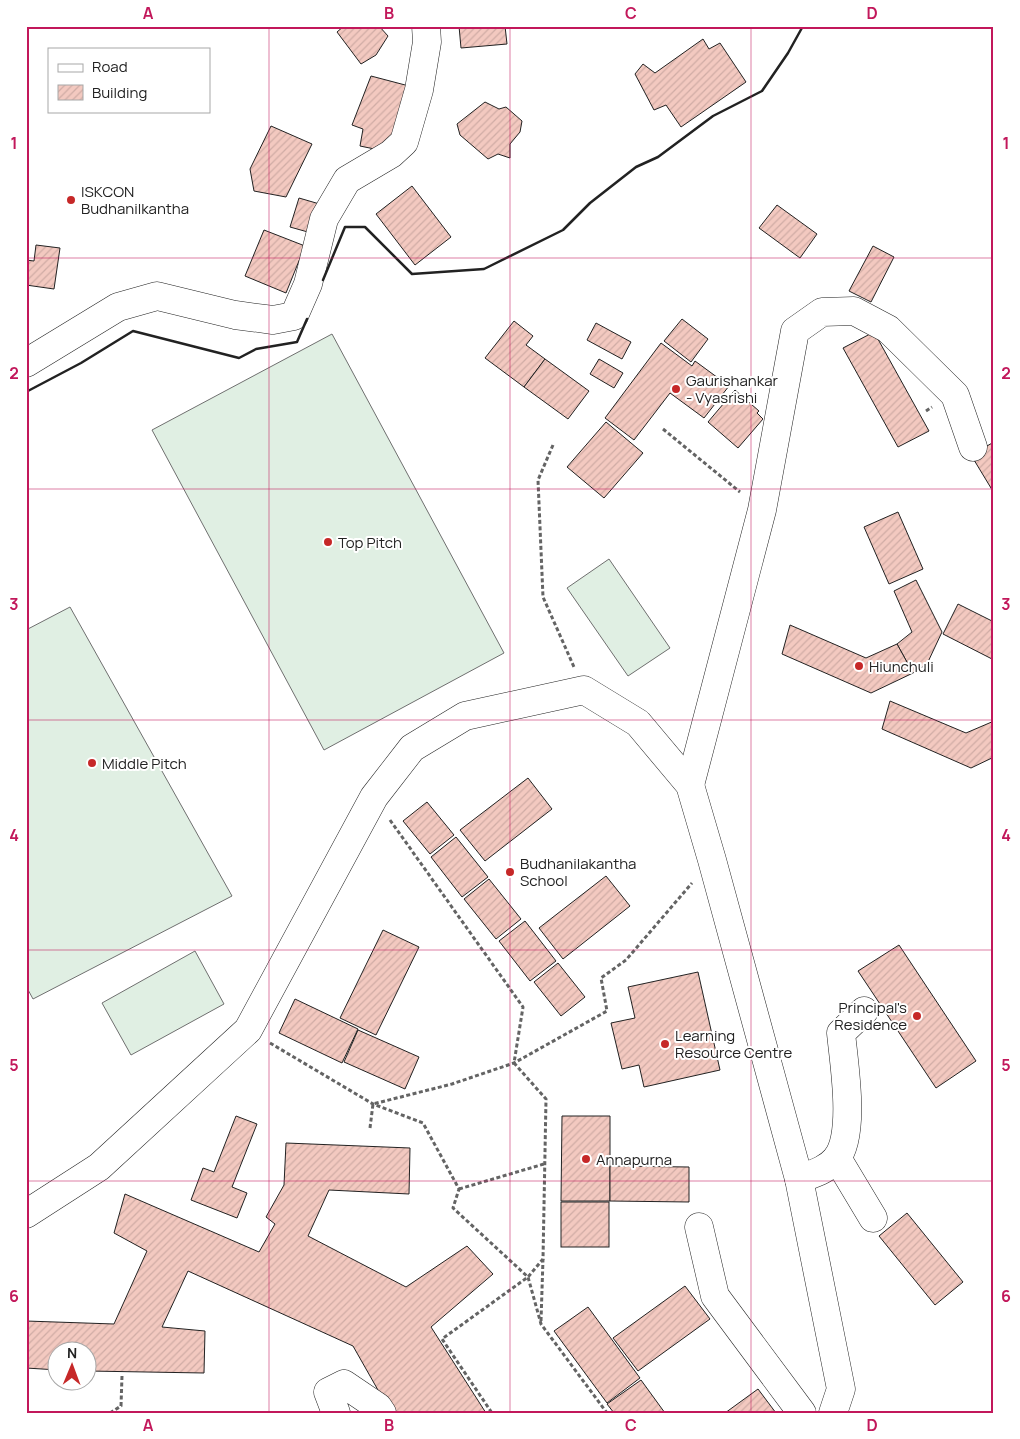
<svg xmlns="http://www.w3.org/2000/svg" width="1020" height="1439" font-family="Manrope,sans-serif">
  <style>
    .pitch { fill: #e0efe3; stroke: #6f6f6f }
    .building { fill: url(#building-hatch); stroke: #222 }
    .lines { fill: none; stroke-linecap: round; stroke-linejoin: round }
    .minor-casing { stroke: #222; stroke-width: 29 }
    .path { stroke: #646464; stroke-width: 3; stroke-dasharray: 4 2.5; stroke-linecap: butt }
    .minor { stroke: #fff; stroke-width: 28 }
    .wall { stroke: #222; stroke-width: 2.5 }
    .grid { fill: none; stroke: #c2185b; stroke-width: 1; stroke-opacity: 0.55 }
    .poi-dot { fill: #c62828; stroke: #fff; stroke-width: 2 }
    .labels { text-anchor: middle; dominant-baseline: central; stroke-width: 4; stroke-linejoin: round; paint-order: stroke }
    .poi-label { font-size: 15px; fill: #222; stroke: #fff; text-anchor: start }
    .neatline { fill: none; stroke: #c2185b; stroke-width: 2 }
    .grid-label { font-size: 16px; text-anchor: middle; font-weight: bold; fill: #c2185b }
  </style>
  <defs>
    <pattern id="building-hatch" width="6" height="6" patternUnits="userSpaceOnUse" patternTransform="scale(1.25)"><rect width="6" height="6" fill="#f3c9c0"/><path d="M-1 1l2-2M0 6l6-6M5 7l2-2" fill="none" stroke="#d0aca5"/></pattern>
  </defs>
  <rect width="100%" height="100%" fill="#fff"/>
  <g class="pitch">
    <path d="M332 334 504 653 324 750 152 430Z"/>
    <path d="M609 559 670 648 628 676 567 588Z"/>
    <path d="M70 607 232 896 33 999 26 986V630Z"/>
    <path d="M195 951 224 1004 131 1055 102 1003Z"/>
  </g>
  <g class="building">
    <path d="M344 26H379L388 36 376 55 361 64 337 32Z"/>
    <path d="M459 26H505L507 44 461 48Z"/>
    <path d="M703 39 709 49 720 43 746 82 681 127 666 105 654 110 635 74 643 64 655 73Z"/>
    <path d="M371 76 409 86 389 152 360 146 363 129 352 125Z"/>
    <path d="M485 102 499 109 506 107 522 121 520 132 510 144V158L498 154 488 159 460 135 457 124Z"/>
    <path d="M271 126 312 144 286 197 254 191 250 169Z"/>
    <path d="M412 186 451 237 415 265 376 214Z"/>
    <path d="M299 198 323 205 315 234 290 227Z"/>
    <path d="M777 205 817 234 800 258 759 228Z"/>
    <path d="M264 230 305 246 286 293 245 276Z"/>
    <path d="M36 245 60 248 54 289 26 285V260L34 261Z"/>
    <path d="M873 246 894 257 871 302 849 291Z"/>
    <path d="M682 319 708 339 691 362 664 341Z"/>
    <path d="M514 321 533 336 526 345 545 359 524 387 485 358Z"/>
    <path d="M596 323 631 342 622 359 587 340Z"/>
    <path d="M874 332 929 431 898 447 843 348Z"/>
    <path d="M661 343 692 366 695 361 729 386 704 418 670 393 634 440 605 418Z"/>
    <path d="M545 359 589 391 568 419 524 387Z"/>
    <path d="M599 359 623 373 614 388 590 374Z"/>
    <path d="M735 390 759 411 757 413 763 419 738 448 708 422Z"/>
    <path d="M606 422 643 453 604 498 567 467Z"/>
    <path d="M994 442V493L971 455Z"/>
    <path d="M898 512 923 569 889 584 864 527Z"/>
    <path d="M916 580 942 632 927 664 913 673 897 644 912 632 894 591Z"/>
    <path d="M958 604 994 622V660L943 634Z"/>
    <path d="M790 625 866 658 897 644 913 673 871 693 782 654Z"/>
    <path d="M890 701 966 733 994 721V757L971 768 882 729Z"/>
    <path d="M528 778 552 809 485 861 460 830Z"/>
    <path d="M427 802 454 835 430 854 403 821Z"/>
    <path d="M456 837 488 877 462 897 431 857Z"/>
    <path d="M606 876 630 906 563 959 539 928Z"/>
    <path d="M489 879 521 919 496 939 464 899Z"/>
    <path d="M525 921 556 961 530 981 499 941Z"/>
    <path d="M383 930 419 947 376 1035 340 1018Z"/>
    <path d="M899 945 976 1061 936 1088 858 971Z"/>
    <path d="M558 963 585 997 561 1016 534 982Z"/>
    <path d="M698 972 720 1070 644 1087 639 1065 622 1069 611 1023 635 1018 628 987Z"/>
    <path d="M295 999 358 1029 342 1063 279 1033Z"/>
    <path d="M358 1030 419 1057 405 1089 344 1062Z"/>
    <path d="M236 1116 257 1124 232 1187 247 1193 237 1218 191 1200 203 1168 214 1172Z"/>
    <path d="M562 1116H610V1201H561Z"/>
    <path d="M286 1143 410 1148 409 1194 329 1190 308 1236 406 1287 467 1246 493 1274 431 1327 486 1413H391L353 1346 188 1271 162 1327 205 1331 204 1373 88 1371V1352H58V1370L26 1368V1321L114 1324 147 1251 114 1233 125 1194 259 1252 275 1224 266 1217 284 1185Z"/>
    <path d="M610 1166 689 1167V1202L610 1201Z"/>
    <rect x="561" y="1202" width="48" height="45"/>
    <path d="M907 1213 963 1282 935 1305 879 1236Z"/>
    <path d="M685 1286 710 1319 638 1371 613 1338Z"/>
    <path d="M588 1307 640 1378 607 1403 554 1331Z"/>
    <path d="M641 1380 665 1413H614L607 1404Z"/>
    <path d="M758 1389 776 1413H725Z"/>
  </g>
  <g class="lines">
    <defs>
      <g id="minor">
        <path d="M26 363 118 307 157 296 235 315 273 320 294 316 308 284 324 219 347 180 391 154 404 142 419 90 427 42 426 26"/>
        <path d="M690 785 762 510 795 331 822 312 854 311 888 329 955 395 973 447"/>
        <path d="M837 1158 873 1218"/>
        <path d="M799 1179C812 1174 827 1170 836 1159 856 1135 844 1064 841 1033L864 1011"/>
        <path d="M26 1214 99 1167 248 1030 374 797 412 748 465 716 584 690 638 723 690 785 712 860 799 1179 841 1389 833 1413"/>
        <path d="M699 1227 715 1296 802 1413"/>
        <path d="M336 1413 328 1392 344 1384 378 1407 382 1413"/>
      </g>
    </defs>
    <use href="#minor" class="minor-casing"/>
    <g class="path">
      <path d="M926 411 932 407"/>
      <path d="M663 429 740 492"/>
      <path d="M553 445 538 480 543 597 574 667"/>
      <path d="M390 820 523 1007 514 1063 546 1099 543 1259 528 1277 442 1339 492 1413"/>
      <path d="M270 1043 373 1104 423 1123 459 1189 453 1208 528 1277 541 1324 607 1413"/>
      <path d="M370 1128 373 1104 452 1084 514 1063 607 1011 601 978 626 960 692 883"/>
      <path d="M459 1189 544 1164"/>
      <path d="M541 1321 543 1259"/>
      <path d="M110 1413 121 1406 122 1376"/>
    </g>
    <use href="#minor" class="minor"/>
    <g class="wall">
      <path d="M323 280 345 227H365L412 274 484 269 563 230 590 203 636 167 658 157 713 116 762 91 788 53 803 26"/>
      <path d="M26 392 81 363 133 331 239 358 256 349 297 342 307 319"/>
    </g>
  </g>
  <path class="grid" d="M269 26V1413M510 26V1413M751 26V1413M26 258H994M26 489H994M26 720H994M26 950H994M26 1181H994"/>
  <g class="poi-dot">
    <circle cx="71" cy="200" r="5"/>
    <circle cx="676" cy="389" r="5"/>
    <circle cx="328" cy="542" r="5"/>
    <circle cx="859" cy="666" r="5"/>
    <circle cx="92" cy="763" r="5"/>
    <circle cx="510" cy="872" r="5"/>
    <circle cx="917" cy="1016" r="5"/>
    <circle cx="665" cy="1044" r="5"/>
    <circle cx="586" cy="1159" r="5"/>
  </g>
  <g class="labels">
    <g class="poi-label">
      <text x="81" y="191">ISKCON<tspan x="81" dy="17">Budhanilkantha</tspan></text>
      <text x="686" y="380">Gaurishankar<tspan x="686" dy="17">- Vyasrishi</tspan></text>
      <text x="338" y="542">Top Pitch</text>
      <text x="869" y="666">Hiunchuli</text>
      <text x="102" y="763">Middle Pitch</text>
      <text x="520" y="863">Budhanilakantha<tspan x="520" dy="17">School</tspan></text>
      <text x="907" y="1007" text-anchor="end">Principal's<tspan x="907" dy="17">Residence</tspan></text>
      <text x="675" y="1035">Learning<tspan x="675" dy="17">Resource Centre</tspan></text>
      <text x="596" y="1159">Annapurna</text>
    </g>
  </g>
  <rect width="1020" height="1439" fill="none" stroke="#ffffff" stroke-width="55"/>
  <rect x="48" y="48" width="162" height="65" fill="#ffffff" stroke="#a7a7a7"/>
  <rect x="58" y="64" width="25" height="8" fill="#ffffff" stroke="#a7a7a7"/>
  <text x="92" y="72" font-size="15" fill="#222222">Road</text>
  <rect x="58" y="85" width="25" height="15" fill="url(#building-hatch)" stroke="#a7a7a7"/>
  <text x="92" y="98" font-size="15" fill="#222222">Building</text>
  <g transform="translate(72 1366) rotate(1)"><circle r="24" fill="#ffffff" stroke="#a7a7a7"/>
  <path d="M0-4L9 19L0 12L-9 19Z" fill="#c62828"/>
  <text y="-8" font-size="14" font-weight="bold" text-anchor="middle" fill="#222222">N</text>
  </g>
  <rect x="28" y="28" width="964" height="1384" class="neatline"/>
  <g class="grid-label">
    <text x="148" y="19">A</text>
    <text x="389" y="19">B</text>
    <text x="631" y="19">C</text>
    <text x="872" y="19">D</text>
    <text x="14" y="149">1</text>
    <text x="1006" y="149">1</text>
    <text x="14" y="379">2</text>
    <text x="1006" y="379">2</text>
    <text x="14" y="610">3</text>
    <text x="1006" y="610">3</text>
    <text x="14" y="841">4</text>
    <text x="1006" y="841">4</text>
    <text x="14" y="1071">5</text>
    <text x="1006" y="1071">5</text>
    <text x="14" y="1302">6</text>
    <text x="1006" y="1302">6</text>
    <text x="148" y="1431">A</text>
    <text x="389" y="1431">B</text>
    <text x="631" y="1431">C</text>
    <text x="872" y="1431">D</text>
  </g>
</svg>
